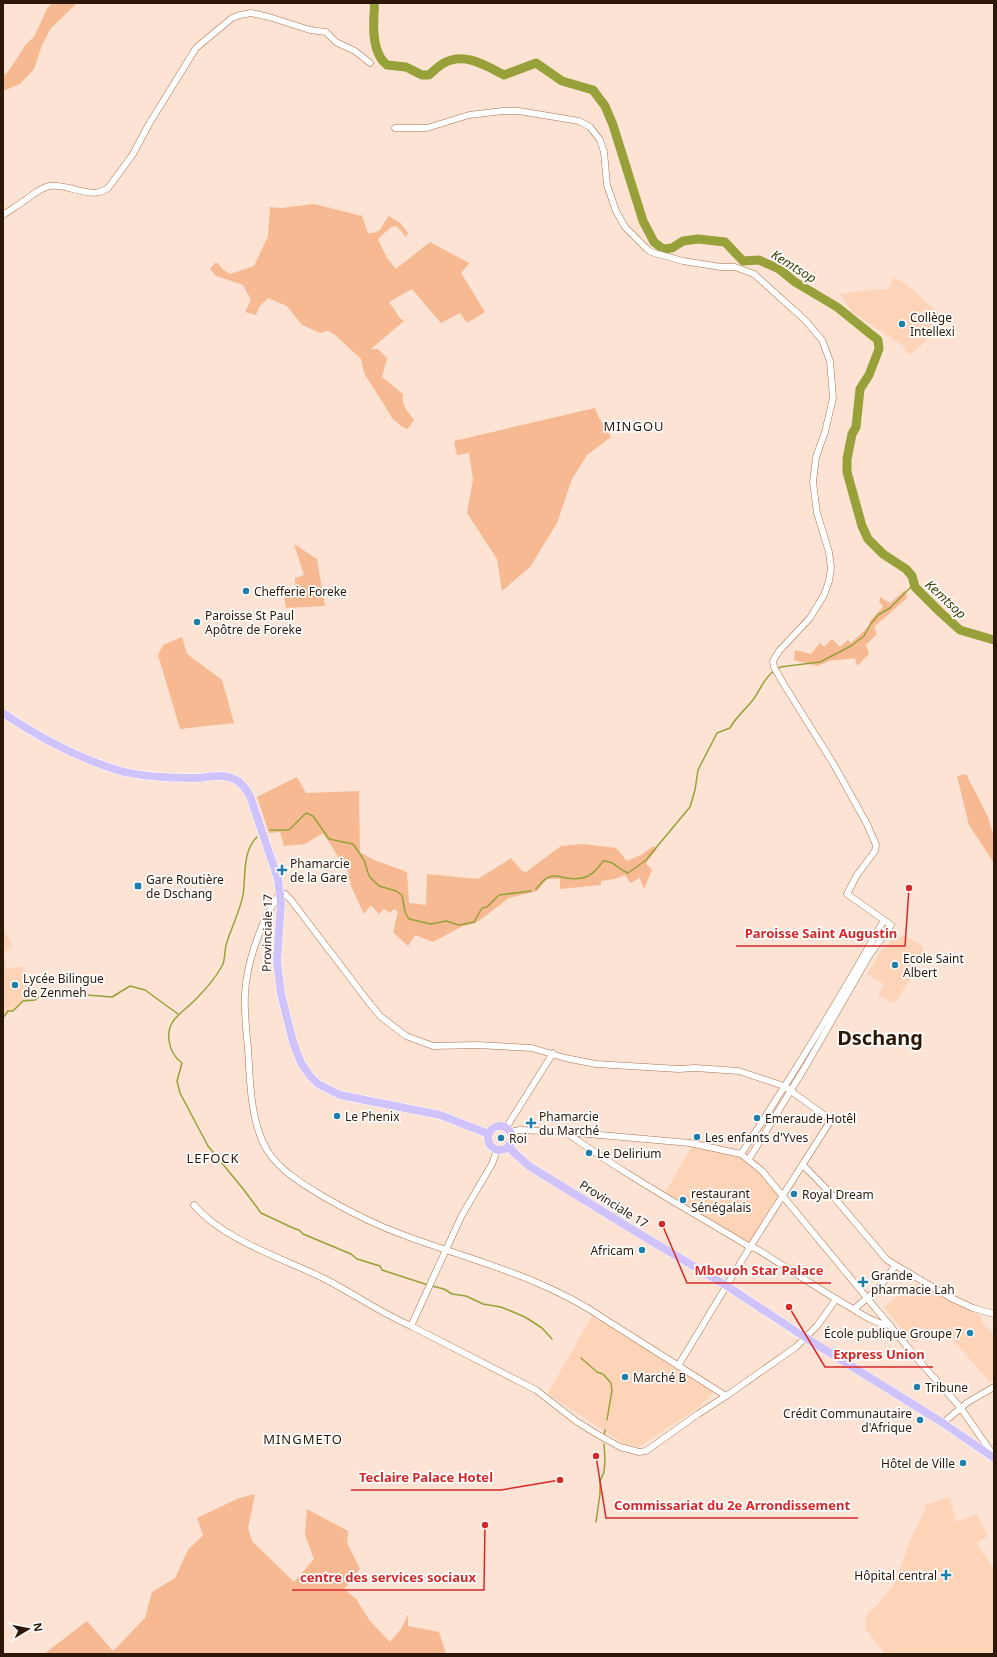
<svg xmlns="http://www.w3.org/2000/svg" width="997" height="1657" font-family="'Noto Sans',sans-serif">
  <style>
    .built { fill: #fed4b9 }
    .green { fill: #f6b992 }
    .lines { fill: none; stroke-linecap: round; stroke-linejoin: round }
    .stream { stroke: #98a139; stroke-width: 1.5 }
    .river { stroke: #98a139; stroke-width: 9 }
    .tertiary-casing { stroke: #ab734d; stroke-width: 7 }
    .primary-casing { stroke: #fff; stroke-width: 9 }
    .tertiary { stroke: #fff; stroke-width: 6 }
    .primary { stroke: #d0c2fb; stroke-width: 8 }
    .poi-dot { fill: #1e7fab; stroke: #fff; stroke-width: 1.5 }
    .labels { text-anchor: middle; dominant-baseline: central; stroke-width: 3.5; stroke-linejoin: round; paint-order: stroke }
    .poi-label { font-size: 12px; fill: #2d1707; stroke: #fff; text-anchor: start }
    .street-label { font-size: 12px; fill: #2d1707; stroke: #fff }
    .water-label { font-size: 13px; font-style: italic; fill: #3c4006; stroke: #fff }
    .neighbourhood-label { font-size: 13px; letter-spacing: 1px; fill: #2d1707; stroke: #fff }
    .town-label { font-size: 20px; font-weight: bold; fill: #2d1707; stroke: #fff }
    .leader { fill: none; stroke: #d62828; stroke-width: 1.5 }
    .callout-dot { fill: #d62828; stroke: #fff; stroke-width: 1.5 }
    .callout-label { font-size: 13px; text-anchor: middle; font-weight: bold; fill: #d62828; stroke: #fff; stroke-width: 3.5; stroke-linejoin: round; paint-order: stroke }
  </style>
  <rect width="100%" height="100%" fill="#fce3d3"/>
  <g class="built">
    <path d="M894 277 909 286 940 315 926 340 911 354 905 351 906 348 852 312 840 294 859 291 888 289Z"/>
    <path d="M3 930 13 944 4 953 6 969 22 966 31 1000 23 1001 13 1011H8L3 1018Z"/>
    <path d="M893 936 896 937 906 936 920 944 924 951 912 976 894 1004 878 995 884 984 867 974 883 948 885 949Z"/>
    <path d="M692 1146 714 1149 742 1157 759 1171 779 1196 749 1243 665 1193Z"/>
    <path d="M916 1284 980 1315 982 1323 994 1334V1380L990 1382 945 1331 934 1333 932 1331 917 1342H913L884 1307 913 1285Z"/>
    <path d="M592 1316 712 1389V1395L699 1407 639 1447 626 1445 554 1398 548 1393Z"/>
    <path d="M950 1497 956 1522 976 1514 988 1536 976 1543 993 1567 994 1566V1654H885L867 1631 865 1623 868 1613 879 1603 895 1583 911 1538 925 1510V1505Z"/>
  </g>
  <g class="green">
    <path d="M52 3H77L51 28 42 45 34 69 20 84 3 91V75L7 73 27 43 34 37 47 9Z"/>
    <path d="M314 204 362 216 368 233C384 233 380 226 389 216L400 223 408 233 406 237 397 226 391 227 378 239 387 258 396 269 430 242 469 263 461 273 485 312 467 323 460 313 441 323 412 289 389 302 400 318 404 321 371 349H378L387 358 382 377 403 394C401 405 407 411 414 419L411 425 407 429 401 426 393 419 364 373 361 359 334 334 328 331 320 333 302 325 287 306 268 298 259 307 256 315 245 312 251 300 243 285 216 276 210 269 215 263H218L222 269 230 274 254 266 268 236 270 207 281 208Z"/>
    <path d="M595 408 599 418 611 437 587 455 572 479 557 523 530 567 502 591 497 559 467 513 473 480 469 453 457 455 454 441Z"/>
    <path d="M294 544 317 559 325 606 286 608 284 596 296 593 295 578 304 575Z"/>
    <path d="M905 590 907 598 874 627 877 634 866 645 869 654 857 666 855 658 829 661 817 666 794 660 795 650 811 654 820 643 824 647 832 639 840 647 848 640 851 643 869 626 870 621 883 607 879 601 880 597 890 603Z"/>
    <path d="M182 637 187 654 222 680 234 723 180 729 158 655 163 645Z"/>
    <path d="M966 774 988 817 994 837V863L969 825 957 776Z"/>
    <path d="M297 777 306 793 359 791 360 852 374 860 407 872 409 903 426 905 427 874 478 879 511 858 522 871 526 872 561 846 583 844 616 848 627 861 641 855 654 846 657 849 646 863 652 870 644 889 640 878 630 883 625 875 615 879 601 881V885L560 889V879H547L537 891 509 898 476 923 461 927 433 942 415 935 408 946 393 932 398 912 394 909 390 913 384 909 379 914 371 905 364 914 350 884 351 883 348 876 350 875 323 833 305 844 284 846 280 832 269 833 257 797Z"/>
    <path d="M255 1494 248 1528 252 1541 294 1582 314 1559 305 1535 307 1509 348 1531 347 1543 360 1569 344 1589 356 1599 370 1621 390 1642 401 1629 408 1614V1626L439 1632 446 1654H44L87 1621 113 1651 145 1618 152 1592 175 1578 188 1550 203 1535 197 1518 239 1498Z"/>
  </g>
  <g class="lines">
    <g class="stream">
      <path d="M778 669 780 667 820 662 851 646 864 636 870 625 878 615 890 608 914 584"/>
      <path d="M270 830H289L306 813 313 816 329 839 353 844 364 860 369 876 379 886 396 891 402 895 405 912 409 919 431 924 446 921 459 925 474 922 482 908 487 907 499 895 531 891"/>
      <path d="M257 837C242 851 246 877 243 895 240 911 232 926 227 942 224 949 226 959 222 966 216 977 205 990 196 999 184 1012 166 1019 169 1040 170 1050 174 1057 182 1063L177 1081 180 1093 208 1146 244 1190 261 1213 293 1228 299 1230 303 1234 351 1254 357 1259 380 1266 382 1270 428 1285"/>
      <path d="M536 889C539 886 543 880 547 878 554 874 559 877 566 878 584 881 593 876 603 861 615 861 617 869 628 873L645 861 690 807 695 790 698 770 717 733 730 728C735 718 744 711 752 701 760 691 763 679 774 671"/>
      <path d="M3 1018 8 1011H13L23 1001 35 1000 45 992 65 997 74 994 112 997 130 986 145 990 178 1014"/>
      <path d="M432 1286 444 1289 452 1294 466 1296 483 1304 501 1307 525 1317 542 1328 552 1339"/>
      <path d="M581 1358 597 1372 603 1374 611 1383 612 1390 607 1420"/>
      <path d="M604 1436 605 1430"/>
      <path d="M596 1522 600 1494V1481L604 1472 605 1460 604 1444"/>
    </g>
    <path class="river" d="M374 3C375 7 374 11 374 15 373 31 373 54 387 65L406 67 422 75H429C433 72 438 66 444 63 464 52 485 65 504 75L536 63 562 81 593 90 605 106 613 125 643 221 654 242 663 249 672 248 683 241 698 239 725 242 743 261 759 260 779 269 795 282 837 307 878 340 879 349 869 375 860 389 856 427 852 434 847 459V472L862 526 868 539 883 554 906 569 912 576 915 587 940 612 960 630 994 640"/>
    <defs>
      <g id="tertiary">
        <path d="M395 128H427L469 115 503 111H519L579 121 590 127 600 140 604 152 607 185 616 211 625 227 647 249 651 252 683 261 721 267H735L754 274 805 320 822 340 830 361 833 398 825 432 816 457 813 482 817 513 829 552 831 568 829 581 824 595 810 618 779 651 773 661 774 667 783 683 833 763 867 824 876 845 875 851 857 875 847 894 891 925 869 956 807 1064 749 1159"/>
        <path d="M3 215C10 210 17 206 24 201 33 195 39 188 50 186 69 183 91 201 108 188L133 154 149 124 196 48 232 18 240 15 251 13 269 17 310 30 326 32 336 42 355 51 370 63"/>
        <path d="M506 1128 553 1053"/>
        <path d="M510 1132 520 1130 566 1132 690 1143 741 1154 762 1171 920 1362 960 1407 994 1456"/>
        <path d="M567 1133C625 1175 689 1210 750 1247L755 1248C786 1267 817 1288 848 1306 861 1314 875 1324 890 1325"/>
        <path d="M497 1150 492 1164 462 1215 411 1326 536 1390 576 1421 595 1433 620 1447 639 1452 646 1451 698 1414 726 1396 796 1347 817 1326 836 1299"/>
        <path d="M741 1154C791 1078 839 1000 884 920"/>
        <path d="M803 1165 832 1195 887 1260 951 1298 973 1308 994 1314"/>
        <path d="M194 1205C223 1240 285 1259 325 1279 354 1294 381 1313 411 1326"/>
        <path d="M854 1309 880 1287 895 1266"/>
        <path d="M678 1366 750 1247 831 1120 784 1086 739 1071 695 1068 679 1069 596 1064 565 1058 532 1048 477 1045 433 1046 406 1036 380 1016 367 1000 291 900 285 894 280 893C262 919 247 961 245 993 244 1012 246 1030 248 1048 250 1080 250 1121 267 1150 280 1171 304 1185 324 1197 350 1212 378 1226 406 1236 472 1260 545 1278 603 1318L726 1396"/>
        <path d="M943 1423 968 1402 994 1387"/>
      </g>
      <g id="primary">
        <path d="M3 713C38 737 76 757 117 770 141 777 170 778 195 778 208 778 222 773 234 779 242 782 246 790 250 796L278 879 281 903 277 961 281 994 293 1042 301 1063 310 1076 318 1084 340 1095 440 1115 489 1134"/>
        <circle cx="500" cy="1138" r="12"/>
        <path d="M508 1147 529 1166 638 1233 727 1286 806 1338 943 1423 994 1458"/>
      </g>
    </defs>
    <use href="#tertiary" class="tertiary-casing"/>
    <use href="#primary" class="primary-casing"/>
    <use href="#tertiary" class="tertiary"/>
    <use href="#primary" class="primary"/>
  </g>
  <g class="poi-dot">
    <circle cx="902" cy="324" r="4"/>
    <circle cx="246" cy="591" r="4"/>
    <circle cx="197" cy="622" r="4"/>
    <path d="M280 864h4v4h4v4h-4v4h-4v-4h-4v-4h4z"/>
    <rect x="134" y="882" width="8" height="8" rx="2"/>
    <circle cx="895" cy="965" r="4"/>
    <circle cx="15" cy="985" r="4"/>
    <circle cx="337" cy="1116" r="4"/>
    <circle cx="757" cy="1118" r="4"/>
    <path d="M529 1117h4v4h4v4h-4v4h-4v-4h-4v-4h4z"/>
    <circle cx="697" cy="1137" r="4"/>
    <circle cx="501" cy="1138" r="4"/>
    <circle cx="589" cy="1153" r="4"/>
    <circle cx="794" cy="1194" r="4"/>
    <circle cx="683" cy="1200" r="4"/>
    <circle cx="642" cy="1250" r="4"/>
    <path d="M861 1276h4v4h4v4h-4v4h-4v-4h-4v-4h4z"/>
    <circle cx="970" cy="1333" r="4"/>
    <circle cx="625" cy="1377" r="4"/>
    <circle cx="917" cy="1387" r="4"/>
    <circle cx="920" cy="1420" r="4"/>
    <circle cx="963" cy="1463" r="4"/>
    <path d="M944 1569h4v4h4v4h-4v4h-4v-4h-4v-4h4z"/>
  </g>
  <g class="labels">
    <g class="poi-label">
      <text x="910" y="317">Collège<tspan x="910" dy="14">Intellexi</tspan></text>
      <text x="254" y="591">Chefferie Foreke</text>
      <text x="205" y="615">Paroisse St Paul<tspan x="205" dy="14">Apôtre de Foreke</tspan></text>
      <text x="290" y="863">Phamarcie<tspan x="290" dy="14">de la Gare</tspan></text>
      <text x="146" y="879">Gare Routière<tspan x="146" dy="14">de Dschang</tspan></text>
      <text x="903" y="958">Ecole Saint<tspan x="903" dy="14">Albert</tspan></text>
      <text x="23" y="978">Lycée Bilingue<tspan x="23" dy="14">de Zenmeh</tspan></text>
      <text x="345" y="1116">Le Phenix</text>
      <text x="539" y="1116">Phamarcie<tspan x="539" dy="14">du Marché</tspan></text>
      <text x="765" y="1118">Emeraude Hotêl</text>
      <text x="705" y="1137">Les enfants d'Yves</text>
      <text x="509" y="1138">Roi</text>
      <text x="597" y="1153">Le Delirium</text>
      <text x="691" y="1193">restaurant<tspan x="691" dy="14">Sénégalais</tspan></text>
      <text x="802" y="1194">Royal Dream</text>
      <text x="634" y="1250" text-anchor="end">Africam</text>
      <text x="871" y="1275">Grande<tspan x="871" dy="14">pharmacie Lah</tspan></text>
      <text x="962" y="1333" text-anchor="end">École publique Groupe 7</text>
      <text x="633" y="1377">Marché B</text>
      <text x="925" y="1387">Tribune</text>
      <text x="912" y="1413" text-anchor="end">Crédit Communautaire<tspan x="912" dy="14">d'Afrique</tspan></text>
      <text x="955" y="1463" text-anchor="end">Hôtel de Ville</text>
      <text x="937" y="1575" text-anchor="end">Hôpital central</text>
    </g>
    <g class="street-label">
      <text transform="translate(267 933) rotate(-89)">Provinciale 17</text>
      <text transform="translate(614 1204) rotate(32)">Provinciale 17</text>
    </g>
    <g class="water-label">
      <text transform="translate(794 266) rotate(32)">Kemtsop</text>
      <text transform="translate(946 599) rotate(43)">Kemtsop</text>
    </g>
    <g class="neighbourhood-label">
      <text x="634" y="426">MINGOU</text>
      <text x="213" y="1158">LEFOCK</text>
      <text x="303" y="1439">MINGMETO</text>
    </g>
    <g class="town-label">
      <text x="880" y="1037">Dschang</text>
    </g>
  </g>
  <path class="leader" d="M909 888L905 946H736M662 1224L687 1283H831M789 1307L825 1367H933M560 1480L501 1490H351M596 1456L606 1518H858M485 1525L484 1590H292"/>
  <g class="callout-dot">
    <circle cx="909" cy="888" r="4"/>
    <circle cx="662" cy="1224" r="4"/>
    <circle cx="789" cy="1307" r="4"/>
    <circle cx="560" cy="1480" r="4"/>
    <circle cx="596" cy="1456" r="4"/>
    <circle cx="485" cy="1525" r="4"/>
  </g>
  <g class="callout-label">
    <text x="821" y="938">Paroisse Saint Augustin</text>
    <text x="759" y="1275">Mbouoh Star Palace</text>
    <text x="879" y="1359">Express Union</text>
    <text x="426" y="1482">Teclaire Palace Hotel</text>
    <text x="732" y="1510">Commissariat du 2e Arrondissement</text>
    <text x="388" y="1582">centre des services sociaux</text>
  </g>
  <rect width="997" height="1657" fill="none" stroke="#2d1707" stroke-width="8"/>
  <g transform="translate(28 1629) rotate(80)" stroke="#ffffff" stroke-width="3" paint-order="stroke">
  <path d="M0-3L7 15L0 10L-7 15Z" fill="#2d1707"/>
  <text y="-6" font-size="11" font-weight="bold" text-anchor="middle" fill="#2d1707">N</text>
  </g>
</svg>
